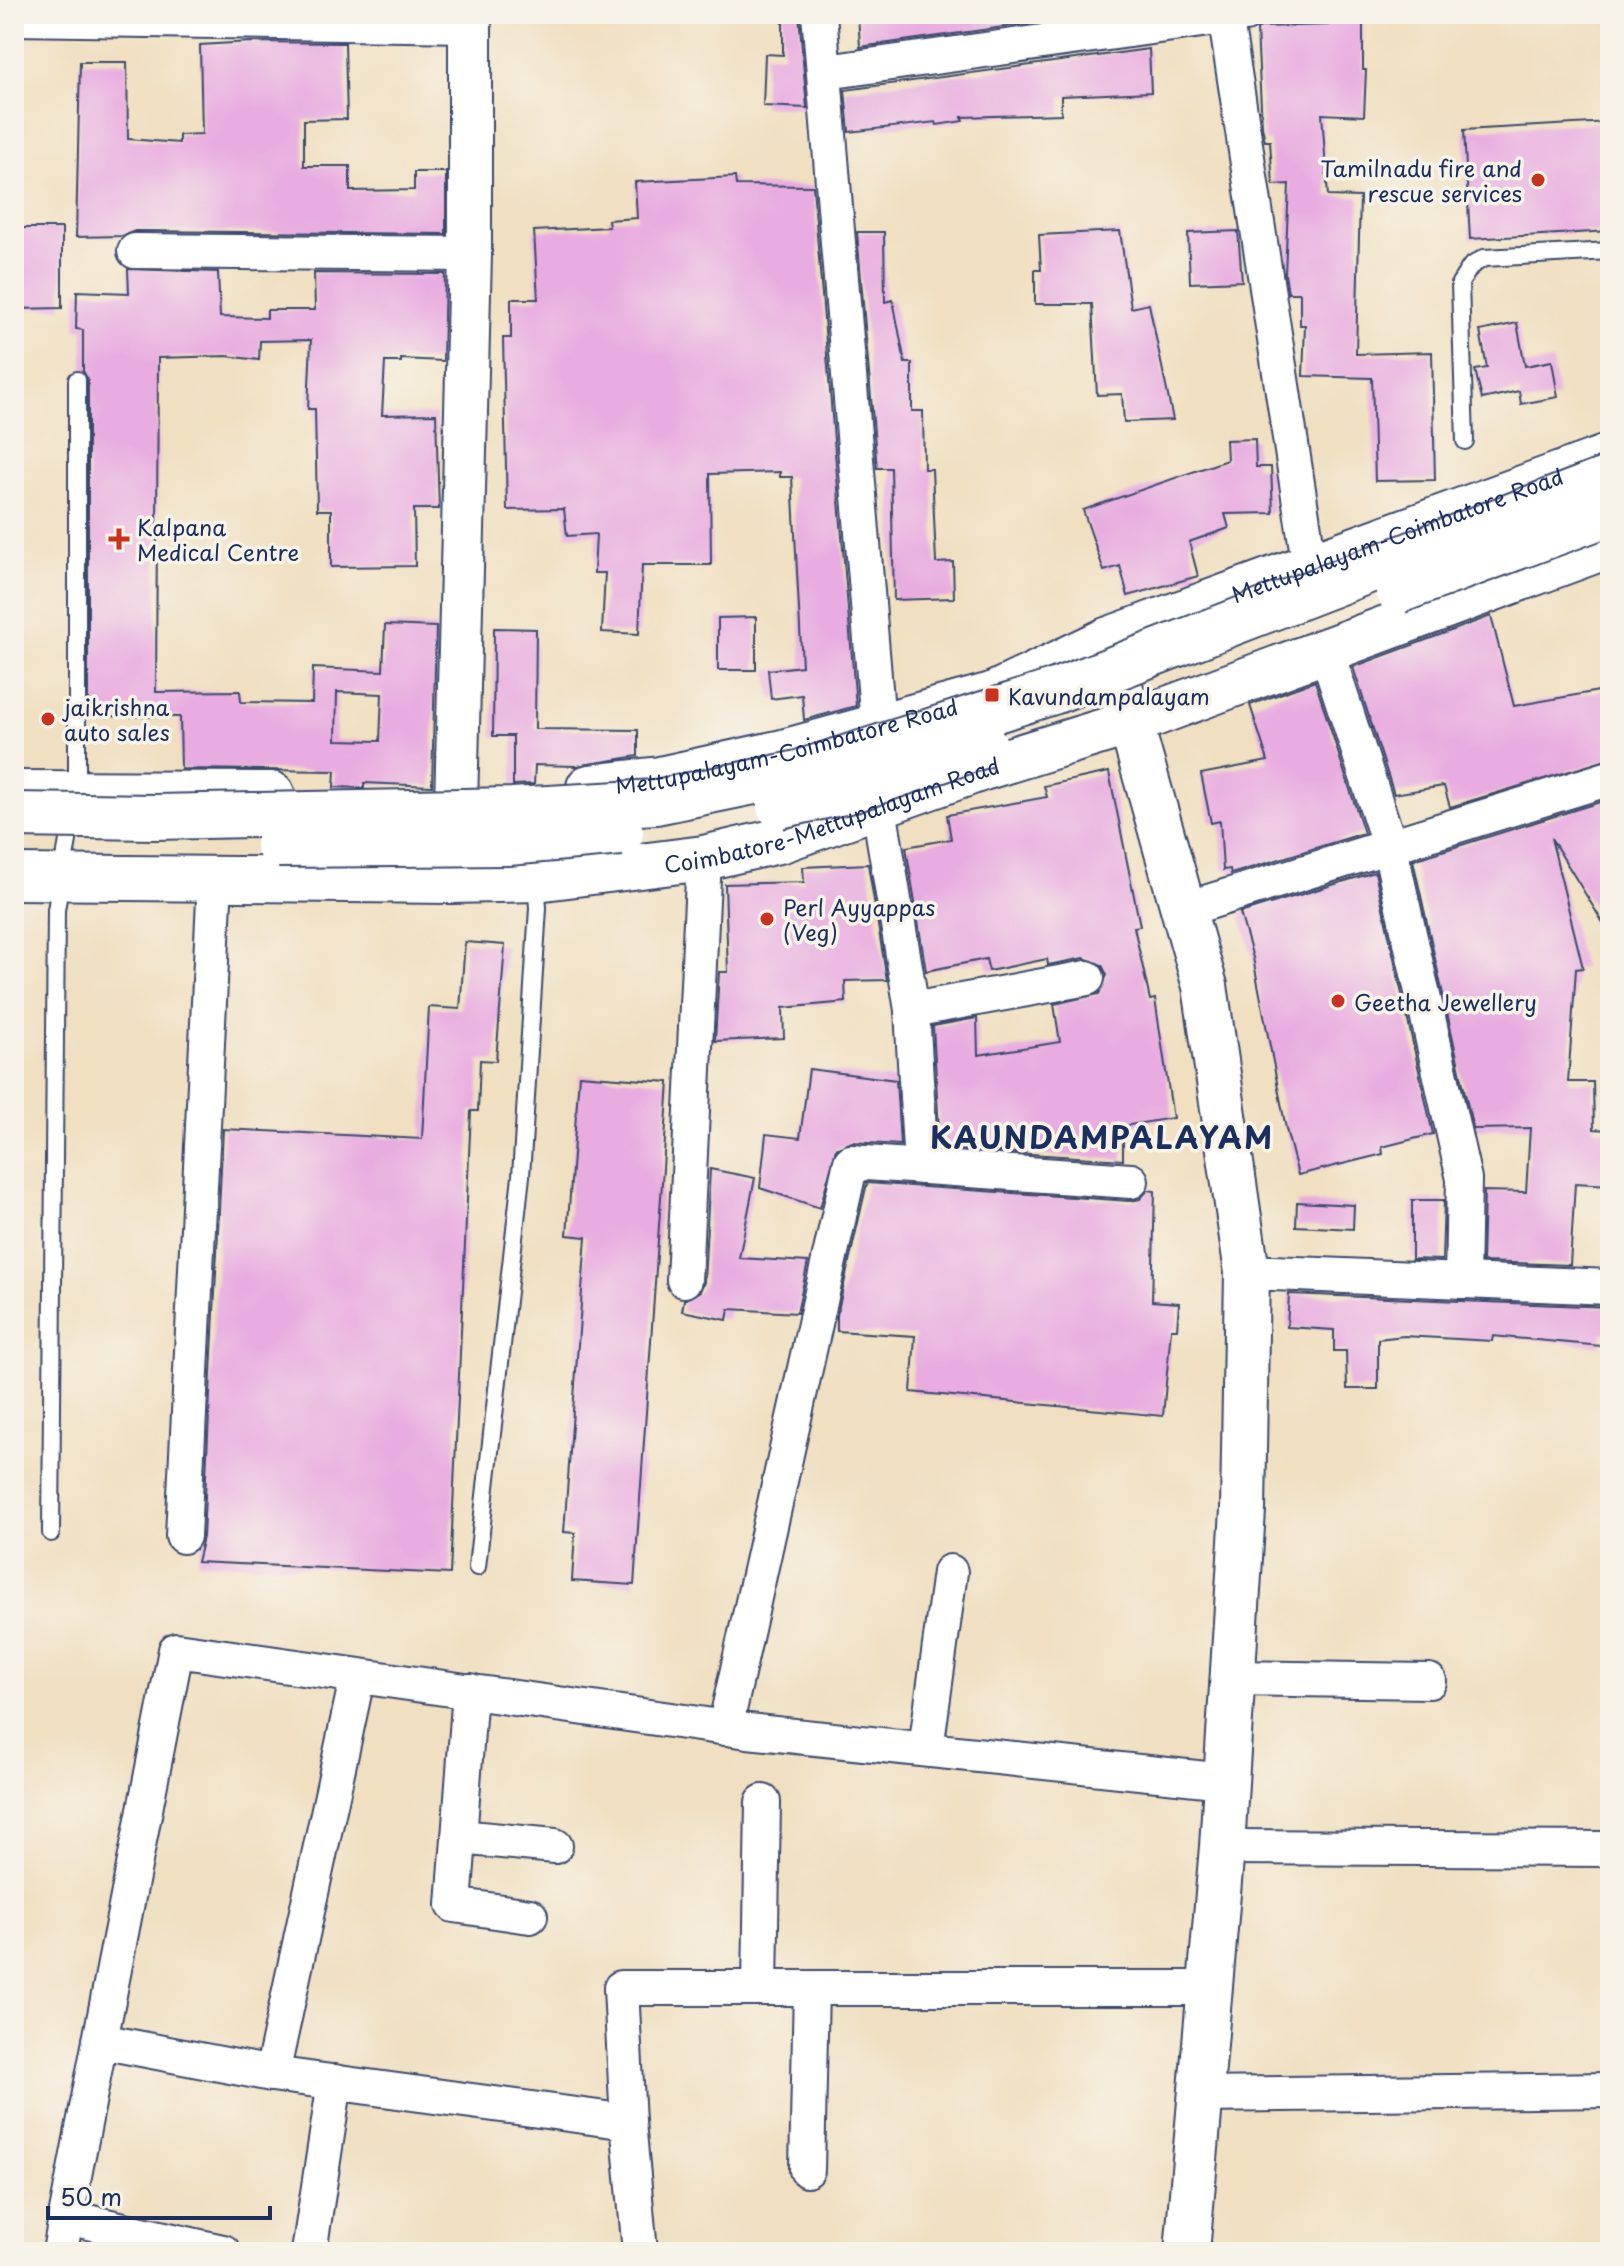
<svg xmlns="http://www.w3.org/2000/svg" width="1624" height="2266" font-family="'Playpen Sans',sans-serif">
  <style>
    .building { fill: #e8ace0; fill-rule: evenodd }
    .lines { fill: none; stroke-linecap: round; stroke-linejoin: round }
    .service-casing { stroke: #3b496d; stroke-width: 20 }
    .minor-casing { stroke: #3b496d; stroke-width: 38 }
    .tertiary-casing { stroke: #3b496d; stroke-width: 46 }
    .secondary-casing { stroke: #3b496d; stroke-width: 48 }
    .service { stroke: #fff; stroke-width: 16 }
    .minor { stroke: #fff; stroke-width: 34 }
    .tertiary { stroke: #fff; stroke-width: 42 }
    .secondary { stroke: #fff; stroke-width: 44 }
    .trunk-bridge-casing { stroke: #3b496d; stroke-width: 48; stroke-linecap: butt }
    .trunk-bridge { stroke: #fff; stroke-width: 44 }
    .poi-dot { fill: #c8321e; stroke: #f7f3e8; stroke-width: 3 }
    .labels { text-anchor: middle; dominant-baseline: central; stroke-width: 7; stroke-linejoin: round; paint-order: stroke }
    .poi-label { font-size: 22px; fill: #1b2f5e; stroke: #f7f3e8; text-anchor: start }
    .street-label { font-size: 22px; fill: #1b2f5e; stroke: #f7f3e8 }
    .district-label { font-size: 30px; font-weight: bold; letter-spacing: 2px; fill: #1b2f5e; stroke: #f7f3e8 }
  </style>
  <rect width="100%" height="100%" fill="#f7f3e8"/>
  <filter id="ink" filterUnits="userSpaceOnUse"><feTurbulence type="fractalNoise" baseFrequency=".0125" numOctaves="2"/><feDisplacementMap in="SourceGraphic" scale="16" xChannelSelector="R" yChannelSelector="G"/><feConvolveMatrix kernelMatrix="1 2 1 2 8 2 1 2 1" color-interpolation-filters="sRGB"/></filter>
  <filter id="wash" filterUnits="userSpaceOnUse"><feTurbulence type="fractalNoise" baseFrequency=".006" numOctaves="4" result="noise"/><feDisplacementMap in="SourceGraphic" scale="32" xChannelSelector="R" yChannelSelector="G"/><feGaussianBlur stdDeviation="1.8" result="paint"/><feColorMatrix in="noise" values="0 0 0 0 0 0 0 0 0 0 0 0 0 0 0 0 0 1.4 0 .05"/><feComposite in="paint" operator="in"/></filter>
  <g filter="url(#wash)">
    <rect width="100%" height="100%" fill="#f0dfc0"/>
    <g id="blocks">
      <g class="building">
        <path d="M783 14H799L807 108 763 106 765 54 783 55Z"/>
        <path d="M858 14H1098L860 47Z"/>
        <path d="M1328 16H1363V70H1366L1364 116 1322 114 1328 196 1360 197 1356 354 1432 352 1435 480 1375 481 1372 378 1303 376 1305 325H1300V293H1288L1285 274 1289 184 1273 185 1270 141H1265L1262 126 1257 30 1260 27 1328 25Z"/>
        <path d="M251 42 345 43 347 119 304 120V166H350V191L414 190V172H446V234L135 231 122 236 76 237 80 62H127L128 139 179 143V135L202 134 200 45Z"/>
        <path d="M1149 49 1151 92 1061 96V114L962 117 963 121 937 125 936 122 849 132 845 90Z"/>
        <path d="M1610 122V231L1470 239 1464 130Z"/>
        <path d="M735 177 736 185 813 186 856 706 804 720 802 695 771 699 768 670 802 666 792 477H780V472L710 474 711 565H642L639 634 602 632 605 573H594L596 534 567 536 564 509 507 510 503 338H511V299H538L534 231 609 227 608 220 637 218 635 182Z"/>
        <path d="M14 228H62V308L14 309Z"/>
        <path d="M1120 231 1131 308 1149 304 1173 420 1124 422 1122 394 1097 395 1092 304H1035V270H1041L1039 235Z"/>
        <path d="M1238 231 1242 281 1190 283 1188 233Z"/>
        <path d="M857 232H884L885 302 893 300 905 363H912V411H923L924 469H932L936 563 953 562 954 598 894 600 891 468H877Z"/>
        <path d="M128 269 218 272 220 317 267 318V310H315L314 273 445 274 443 361 401 359V362H385L382 415 436 414 439 509H414L415 566 331 567V510H317L315 409H308L311 340 260 341 259 360 227 356 158 358 156 692 240 691 241 702 312 703 313 668 383 671 385 625 436 627 432 786 364 783V788L334 787 335 771 181 769 180 717 88 716V380L83 371V330L76 329 77 291 129 293ZM337 692 382 694 380 741 336 740Z"/>
        <path d="M1517 323 1525 366 1552 361 1558 397 1521 404 1519 391 1482 399 1475 370 1487 368 1480 331Z"/>
        <path d="M1255 439 1256 467H1271L1273 513 1225 514 1229 528 1189 542 1198 576 1128 596 1120 566 1104 571 1083 510 1227 460 1226 440Z"/>
        <path d="M1491 616 1514 706 1610 689V759L1450 807 1444 786 1394 794 1353 667Z"/>
        <path d="M756 617V670H718V618Z"/>
        <path d="M494 628 536 629 535 729 638 730V756L577 766 535 765 534 784 513 785V736H493Z"/>
        <path d="M1315 681 1364 833 1231 874 1230 869 1223 870 1220 821 1211 823 1201 774 1268 761 1250 705Z"/>
        <path d="M1109 772 1140 926 1134 927 1150 1000 1155 999 1173 1118 1123 1126V1160L940 1148 933 1026 977 1018 978 1055 1060 1042 1054 1004 1099 994 1107 975 1102 965 1084 958 1048 965 1047 959 989 971 986 959 926 971 906 847 951 839 947 815 1047 797 1044 786Z"/>
        <path d="M1610 799V934L1551 838 1583 968 1576 969 1568 1082H1593L1594 1129 1610 1130V1185L1575 1183 1570 1265 1482 1262 1484 1191 1526 1192 1530 1128 1473 1129 1413 860Z"/>
        <path d="M868 864 887 980 845 981 846 1002 783 1008 784 1038 715 1041 719 972H728L725 884 804 882 803 867Z"/>
        <path d="M1375 872 1433 1134 1382 1147 1383 1154 1298 1175 1286 1129 1253 958 1240 913Z"/>
        <path d="M465 942 505 945 496 1061 480 1060 478 1111H471L450 1574 197 1562 203 1537 223 1129 422 1139 429 1007 460 1009Z"/>
        <path d="M809 1069 896 1080 900 1145 852 1142 836 1149 820 1208 760 1188 766 1134 800 1138Z"/>
        <path d="M579 1075 669 1082 634 1585 572 1581 575 1533 564 1532 586 1237 567 1235Z"/>
        <path d="M710 1169 755 1178 739 1258 808 1262 797 1313 729 1309 727 1320 682 1311 684 1300 700 1291 704 1282Z"/>
        <path d="M867 1183 1130 1201 1140 1199 1148 1190 1155 1191 1152 1301 1179 1303 1177 1329H1171L1163 1416 911 1392 915 1336 837 1331V1315Z"/>
        <path d="M1412 1200H1444L1442 1260 1412 1259Z"/>
        <path d="M1297 1202 1354 1205 1353 1229 1296 1226Z"/>
        <path d="M1289 1294 1610 1307V1334L1602 1333 1601 1346 1493 1336 1492 1341 1404 1336 1378 1339V1389H1347L1346 1351H1334V1330L1287 1327Z"/>
      </g>
    </g>
  </g>
  <g filter="url(#ink)">
    <use href="#blocks" fill-opacity="0" stroke="#3b496d" stroke-width="2"/>
    <g class="lines">
      <defs>
        <g id="service">
          <path d="M77 380V791"/>
          <path d="M1465 441 1460 283 1471 266 1484 258 1610 251"/>
          <path d="M51 1533 56 910 72 817"/>
          <path d="M477 1567 521 1176 538 908 536 880"/>
        </g>
        <g id="minor">
          <path d="M819 14 878 724"/>
          <path d="M1225 14 1310 568"/>
          <path d="M14 18 470 25"/>
          <path d="M826 72 1245 14"/>
          <path d="M135 251 470 254"/>
          <path d="M1326 650 1389 844 1464 1179 1462 1281"/>
          <path d="M879 808 912 1010 921 1167"/>
          <path d="M1186 909 1610 778"/>
          <path d="M912 1010 1087 978"/>
          <path d="M1247 1272 1610 1287"/>
          <path d="M684 1280 704 858"/>
          <path d="M183 1536 215 879"/>
          <path d="M1232 1678 1429 1681"/>
          <path d="M357 1679 272 2074 100 2041 176 1650 748 1731 1225 1781"/>
          <path d="M470 1691 454 1905 530 1916"/>
          <path d="M725 1728 851 1162 1131 1181"/>
          <path d="M926 1749 950 1572"/>
          <path d="M459 1837 555 1846"/>
          <path d="M1222 1847 1610 1849"/>
          <path d="M760 1988 763 1802"/>
          <path d="M100 2041 66 2217 223 2252"/>
          <path d="M272 2074 628 2122 640 2252"/>
          <path d="M1200 2095 1610 2090"/>
          <path d="M628 2122 621 1988H1210"/>
          <path d="M807 2170 811 1988"/>
          <path d="M60 2252 66 2217"/>
          <path d="M309 2252 335 2082"/>
        </g>
        <path id="tertiary" d="M455 844 470 254V14"/>
        <g id="secondary">
          <path d="M1107 640 1205 986 1247 1272 1243 1510 1222 1847 1187 2252"/>
          <path id="s1" d="M589 787 660 779 783 752 992 695 1107 640 1610 456"/>
          <path d="M14 793 272 794"/>
          <path id="s2" d="M14 877 452 881 536 879 704 858 782 840 983 768 1130 723 1610 545"/>
        </g>
      </defs>
      <use href="#service" class="service-casing"/>
      <use href="#minor" class="minor-casing"/>
      <use href="#tertiary" class="tertiary-casing"/>
      <use href="#secondary" class="secondary-casing"/>
      <use href="#service" class="service"/>
      <use href="#minor" class="minor"/>
      <use href="#tertiary" class="tertiary"/>
      <use href="#secondary" class="secondary"/>
      <defs>
        <g id="trunk-bridge">
          <path d="M1398 591 1610 513"/>
          <path d="M779 806 853 790 985 745"/>
          <path d="M14 815 155 817 512 810 656 802 798 773 1053 692 1610 478"/>
          <path d="M278 845 508 843 621 833"/>
        </g>
      </defs>
      <use href="#trunk-bridge" class="trunk-bridge-casing"/>
      <use href="#trunk-bridge" class="trunk-bridge"/>
    </g>
  </g>
  <g class="poi-dot">
    <circle cx="1538" cy="180" r="8"/>
    <path d="M115 527h8v8h8v8h-8v8h-8v-8h-8v-8h8z"/>
    <rect x="984" y="687" width="16" height="16" rx="4"/>
    <circle cx="48" cy="719" r="8"/>
    <circle cx="767" cy="919" r="8"/>
    <circle cx="1338" cy="1001" r="8"/>
  </g>
  <g class="labels">
    <g class="poi-label">
      <text x="1522" y="167" text-anchor="end">Tamilnadu fire and<tspan x="1522" dy="25">rescue services</tspan></text>
      <text x="137" y="526">Kalpana<tspan x="137" dy="25">Medical Centre</tspan></text>
      <text x="1008" y="695">Kavundampalayam</text>
      <text x="64" y="706">jaikrishna<tspan x="64" dy="25">auto sales</tspan></text>
      <text x="783" y="906">Perl Ayyappas<tspan x="783" dy="25">(Veg)</tspan></text>
      <text x="1354" y="1001">Geetha Jewellery</text>
    </g>
    <g class="street-label">
      <text stroke="none"><textPath href="#s1" startOffset="850">Mettupalayam-Coimbatore Road</textPath></text>
      <text stroke="none"><textPath href="#s1" startOffset="202">Mettupalayam-Coimbatore Road</textPath></text>
      <text stroke="none"><textPath href="#s2" startOffset="826">Coimbatore-Mettupalayam Road</textPath></text>
    </g>
    <g class="district-label">
      <text x="1102" y="1136">KAUNDAMPALAYAM</text>
    </g>
  </g>
  <rect width="1624" height="2266" fill="none" stroke="#f7f3e8" stroke-width="48"/>
  <path d="M48 2206v12h222v-12" fill="none" stroke="#1b2f5e" stroke-width="4"/>
  <text x="60" y="2206" font-size="24" fill="#1b2f5e" stroke="#f7f3e8" stroke-width="6" paint-order="stroke">50 m</text>
</svg>
